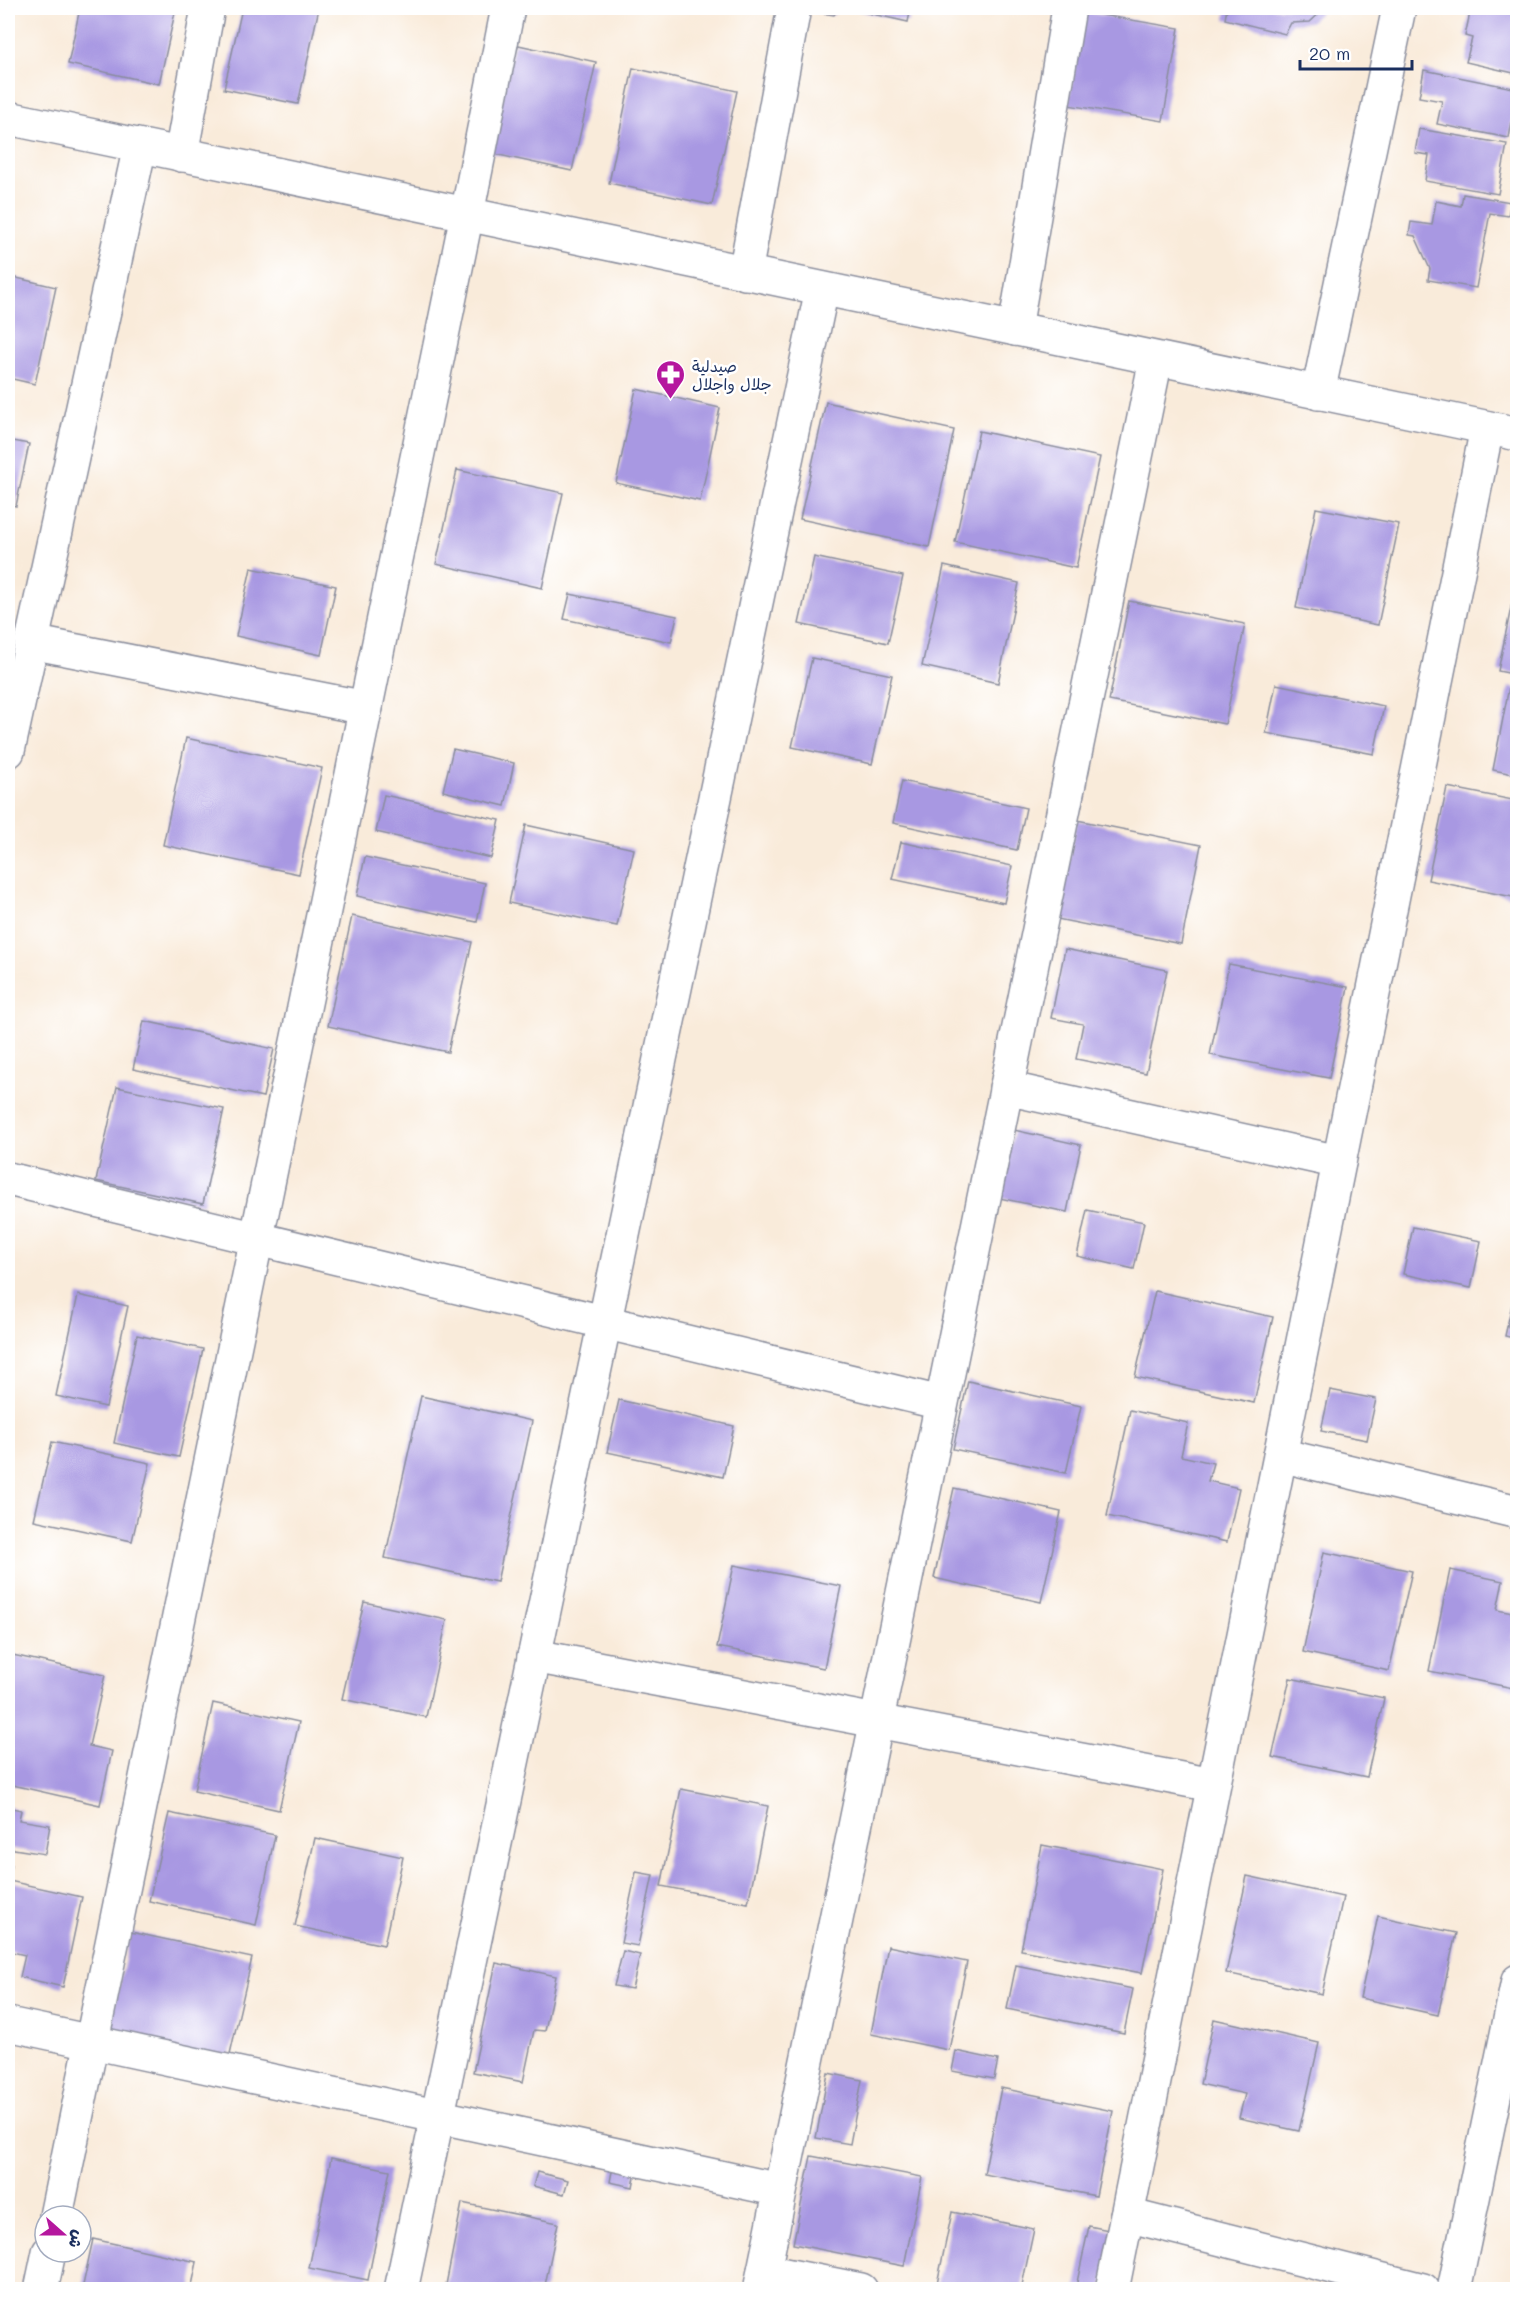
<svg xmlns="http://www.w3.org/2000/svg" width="1525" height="2297" font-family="Mali,'Playpen Sans Arabic',sans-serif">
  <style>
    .building { fill: #a898e2 }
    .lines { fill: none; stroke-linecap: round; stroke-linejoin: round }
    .minor-casing { stroke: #8a8d9c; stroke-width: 36 }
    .minor { stroke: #fff; stroke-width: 33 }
    .labels { text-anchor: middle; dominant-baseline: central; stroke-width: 5; stroke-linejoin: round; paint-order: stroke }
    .poi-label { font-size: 16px; fill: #1b2f5e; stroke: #fff; text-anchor: start }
  </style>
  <rect width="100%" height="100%" fill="#fff"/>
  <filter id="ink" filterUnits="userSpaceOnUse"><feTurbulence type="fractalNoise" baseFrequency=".0167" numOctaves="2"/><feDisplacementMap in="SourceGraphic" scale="12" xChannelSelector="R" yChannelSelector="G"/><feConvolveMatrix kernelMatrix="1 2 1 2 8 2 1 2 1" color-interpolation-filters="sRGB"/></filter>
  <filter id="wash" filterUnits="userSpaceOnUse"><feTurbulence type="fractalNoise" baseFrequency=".008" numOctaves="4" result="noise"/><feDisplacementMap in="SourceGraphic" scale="24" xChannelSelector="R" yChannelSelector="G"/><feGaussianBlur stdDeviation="1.35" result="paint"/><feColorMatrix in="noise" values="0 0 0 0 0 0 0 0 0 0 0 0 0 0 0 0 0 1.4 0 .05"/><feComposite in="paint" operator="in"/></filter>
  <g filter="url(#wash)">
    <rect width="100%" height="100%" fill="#f9ebda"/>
    <g id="blocks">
      <g class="building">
        <path d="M80 8H176L159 84 68 64Z"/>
        <path d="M242 8H319L298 104 224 89Z"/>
        <path d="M815 8H839L834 15 814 12Z"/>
        <path d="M846 8H911L908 22Z"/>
        <path d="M1227 8H1325L1310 22 1291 23 1285 34 1225 19Z"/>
        <path d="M1471 8H1518V74L1466 62 1472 38 1465 36Z"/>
        <path d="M1084 12 1179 28 1163 121 1068 105Z"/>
        <path d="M514 44 596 62 572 171 490 153Z"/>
        <path d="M633 68 737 91 712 205 609 183Z"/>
        <path d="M1424 70 1518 89 1509 138 1437 124 1442 101 1419 97Z"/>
        <path d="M1419 129 1507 144 1498 194 1425 181 1429 155 1415 153Z"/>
        <path d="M1463 194 1511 202 1508 216 1490 213 1476 288 1428 280 1430 269 1415 236 1409 235 1411 222 1432 225 1436 201 1461 206Z"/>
        <path d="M8 276 56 287 35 384 8 378Z"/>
        <path d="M636 389 720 408 700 501 616 483Z"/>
        <path d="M826 402 954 430 929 547 800 519Z"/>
        <path d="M979 431 1100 457 1076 568 955 542Z"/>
        <path d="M8 440 29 444 16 506 8 504Z"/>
        <path d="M457 470 563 493 542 588 436 564Z"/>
        <path d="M1316 508 1399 524 1378 625 1296 608Z"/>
        <path d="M814 557 903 576 888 643 799 624Z"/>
        <path d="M944 566 1019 583 998 683 922 666Z"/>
        <path d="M251 568 336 586 321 655 236 636Z"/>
        <path d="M1516 583H1518V675L1498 671Z"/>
        <path d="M570 594 677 616 671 642 564 619Z"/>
        <path d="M1129 601 1245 624 1225 724 1109 701Z"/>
        <path d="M812 658 892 675 872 764 792 747Z"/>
        <path d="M1276 684 1384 706 1374 754 1266 733Z"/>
        <path d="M1509 687 1518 689V775L1493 770Z"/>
        <path d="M186 738 322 768 299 874 163 845Z"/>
        <path d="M453 749 514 763 505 806 443 791Z"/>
        <path d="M902 781 1026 808 1017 850 893 823Z"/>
        <path d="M1447 787 1518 801V898L1428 880Z"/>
        <path d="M384 795 500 820 491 858 376 832Z"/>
        <path d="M1077 820 1201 845 1181 944 1057 919Z"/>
        <path d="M526 825 634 849 617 926 509 903Z"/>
        <path d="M901 842 1012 866 1004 903 892 879Z"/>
        <path d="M365 857 485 883 477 922 357 896Z"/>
        <path d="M352 916 472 942 448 1052 328 1026Z"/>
        <path d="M1065 949 1167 970 1146 1073 1076 1059 1083 1024 1051 1018Z"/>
        <path d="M1229 964 1348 987 1329 1078 1210 1055Z"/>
        <path d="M144 1021 274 1049 263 1097 133 1069Z"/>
        <path d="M117 1087 224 1109 203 1204 96 1181Z"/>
        <path d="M1014 1130 1081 1145 1067 1212 999 1198Z"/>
        <path d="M1087 1210 1144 1222 1134 1269 1077 1256Z"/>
        <path d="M1413 1227 1481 1241 1471 1288 1403 1274Z"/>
        <path d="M1517 1281H1518V1339L1505 1336Z"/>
        <path d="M1155 1291 1273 1317 1254 1403 1135 1377Z"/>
        <path d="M78 1295 128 1306 106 1407 56 1396Z"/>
        <path d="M137 1335 203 1349 179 1457 114 1443Z"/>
        <path d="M968 1381 1081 1406 1066 1473 953 1449Z"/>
        <path d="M1330 1390 1376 1399 1367 1440 1321 1431Z"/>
        <path d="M421 1396 532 1421 497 1582 385 1558Z"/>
        <path d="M619 1400 734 1426 723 1477 607 1452Z"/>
        <path d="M1130 1410 1188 1423 1181 1456 1213 1463 1208 1481 1239 1488 1227 1542 1107 1516Z"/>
        <path d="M52 1442 150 1463 132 1541 34 1520Z"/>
        <path d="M954 1488 1061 1512 1041 1602 934 1578Z"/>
        <path d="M1324 1552 1412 1571 1389 1671 1303 1652Z"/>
        <path d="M734 1565 841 1586 824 1668 717 1647Z"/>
        <path d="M1450 1570 1503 1581 1497 1610 1518 1614 1512 1638 1518 1639V1689L1429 1671Z"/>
        <path d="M364 1602 447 1620 426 1717 342 1699Z"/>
        <path d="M8 1654 105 1675 89 1746 112 1751 100 1805 8 1784Z"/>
        <path d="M1290 1678 1384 1698 1367 1777 1272 1757Z"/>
        <path d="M213 1703 299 1722 279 1810 194 1791Z"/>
        <path d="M681 1789 768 1806 748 1903 661 1886Z"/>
        <path d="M8 1807 21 1810 19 1820 50 1825 45 1854 8 1848Z"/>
        <path d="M169 1813 275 1835 256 1925 149 1901Z"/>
        <path d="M315 1838 403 1857 384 1945 295 1926Z"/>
        <path d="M1042 1845 1163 1869 1142 1973 1021 1950Z"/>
        <path d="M8 1864 12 1865 9 1881 82 1897 63 1987 20 1977 25 1955 8 1951Z"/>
        <path d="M636 1872 653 1875 638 1946 621 1943Z"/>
        <path d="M1247 1876 1343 1897 1322 1994 1226 1973Z"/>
        <path d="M1378 1916 1456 1933 1438 2015 1360 1998Z"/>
        <path d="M131 1932 252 1958 227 2067 107 2041Z"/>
        <path d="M888 1946 967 1962 949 2050 871 2034Z"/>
        <path d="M623 1951 640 1955 632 1989 614 1986Z"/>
        <path d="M496 1963 556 1976 545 2031 534 2030 523 2082 473 2072Z"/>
        <path d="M1016 1965 1133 1989 1124 2033 1007 2009Z"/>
        <path d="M1214 2019 1319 2043 1299 2131 1239 2118 1245 2094 1200 2084Z"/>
        <path d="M956 2051 998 2060 994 2079 952 2071Z"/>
        <path d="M828 2073 862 2080 850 2144 816 2138Z"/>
        <path d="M1001 2088 1113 2111 1096 2196 984 2174Z"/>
        <path d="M811 2156 922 2177 904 2266 793 2244Z"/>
        <path d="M331 2158 390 2170 368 2280 309 2268Z"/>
        <path d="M613 2166 636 2171 633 2187 610 2182Z"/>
        <path d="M537 2172 568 2180 564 2194 533 2186Z"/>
        <path d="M462 2203 558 2223 544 2290H445Z"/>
        <path d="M952 2212 1034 2229 1021 2290H964L937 2284Z"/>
        <path d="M1089 2226 1114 2231 1102 2290 1076 2287Z"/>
        <path d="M93 2239 197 2262 191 2290H82Z"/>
      </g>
    </g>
  </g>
  <g filter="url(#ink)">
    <use href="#blocks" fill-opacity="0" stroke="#8a8d9c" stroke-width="1.5"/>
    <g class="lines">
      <defs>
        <g id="minor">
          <path d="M8 118 1518 434"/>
          <path d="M181 155 208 8"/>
          <path d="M745 273 794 8"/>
          <path d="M1015 329 1069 8"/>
          <path d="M1318 393 1399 8"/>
          <path d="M31 642 366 708"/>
          <path d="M8 751 140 146"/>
          <path d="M1006 1088 1339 1162"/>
          <path d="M8 1179 941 1403"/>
          <path d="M1280 1455 1518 1512"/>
          <path d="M534 1656 1213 1785"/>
          <path d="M8 2024 780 2190"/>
          <path d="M1127 2215 1423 2290"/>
          <path d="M56 2216 467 214 508 8"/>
          <path d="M764 2271 861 2290"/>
          <path d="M41 2290 49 2252"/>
          <path d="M401 2290 822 289"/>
          <path d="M760 2290 1156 359"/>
          <path d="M1112 2290 1487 428"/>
          <path d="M1454 2290 1518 1981"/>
        </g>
      </defs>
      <use href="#minor" class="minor-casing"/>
      <use href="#minor" class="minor"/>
    </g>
  </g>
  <defs>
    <symbol id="pharmacy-pin" viewBox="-11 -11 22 30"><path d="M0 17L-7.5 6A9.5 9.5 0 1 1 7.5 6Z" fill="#b5179e" stroke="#fff"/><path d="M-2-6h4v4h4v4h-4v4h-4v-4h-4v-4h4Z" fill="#fff"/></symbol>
  </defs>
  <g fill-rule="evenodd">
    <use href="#pharmacy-pin" x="654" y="358" width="33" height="45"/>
  </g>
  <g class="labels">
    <g class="poi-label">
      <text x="692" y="365">صيدلية<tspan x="692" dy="18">جلال واجلال</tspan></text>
    </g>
  </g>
  <rect width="1525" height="2297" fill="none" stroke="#fff" stroke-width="30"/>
  <g transform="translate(63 2234) rotate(111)"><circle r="28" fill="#ffffff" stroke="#a4acbf" stroke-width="1.5"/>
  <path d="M0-4.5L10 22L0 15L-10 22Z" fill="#b5179e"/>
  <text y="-9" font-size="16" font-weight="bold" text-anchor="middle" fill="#1b2f5e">ش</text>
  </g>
  <path d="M1300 60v9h112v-9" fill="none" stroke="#1b2f5e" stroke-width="3"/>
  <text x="1309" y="60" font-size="18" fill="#1b2f5e" stroke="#ffffff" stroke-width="4.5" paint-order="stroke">20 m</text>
</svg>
